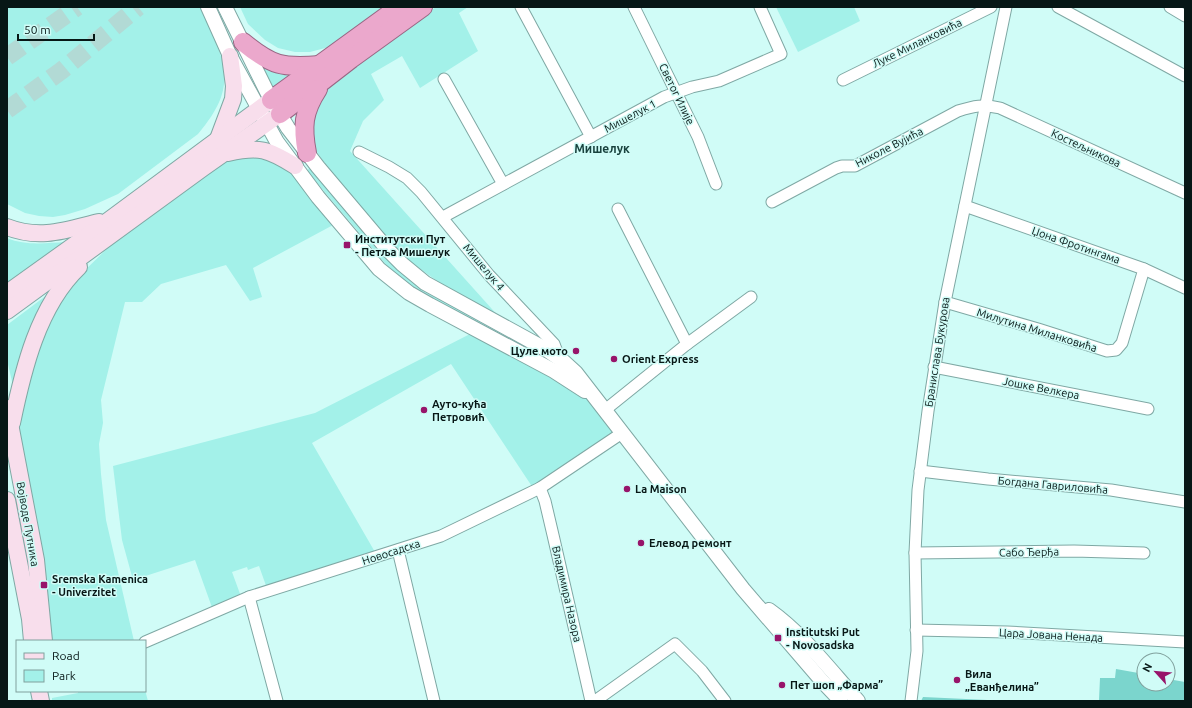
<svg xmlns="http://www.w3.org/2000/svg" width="1192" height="708" font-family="Ubuntu,sans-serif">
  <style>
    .green { fill: #a3f1e9 }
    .forest { fill: #7bd5cd }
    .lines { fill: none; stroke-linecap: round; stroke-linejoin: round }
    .trunk-tunnel { stroke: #b2dad5; stroke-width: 18; stroke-dasharray: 18 9; stroke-linecap: butt }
    .minor-casing { stroke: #7fa8a4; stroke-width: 13 }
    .tertiary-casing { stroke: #7fa8a4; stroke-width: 16 }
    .secondary-casing { stroke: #7fa8a4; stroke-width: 18 }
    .trunk-casing { stroke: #986784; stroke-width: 20 }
    .minor { stroke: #fff; stroke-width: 11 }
    .tertiary { stroke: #fff; stroke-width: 14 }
    .secondary { stroke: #f8deec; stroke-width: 16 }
    .trunk { stroke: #eba8cc; stroke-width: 18 }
    .poi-dot { fill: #97146a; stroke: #d0fcf7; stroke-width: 1.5 }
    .labels { text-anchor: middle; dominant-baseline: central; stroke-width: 3; stroke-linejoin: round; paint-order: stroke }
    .street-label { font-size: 11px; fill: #071716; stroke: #d0fcf7 }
    .poi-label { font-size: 11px; font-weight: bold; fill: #071716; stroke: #d0fcf7; text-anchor: start }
    .neighbourhood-label { font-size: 12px; font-weight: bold; fill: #19423e; stroke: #d0fcf7 }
  </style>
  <rect width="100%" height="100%" fill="#d0fcf7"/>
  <g class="green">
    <path d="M7 7H201C224 61 241 84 198 134L118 194 85 209 65 215 53 217 39 216 25 213 7 204Z"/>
    <path d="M240 7H383L329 47 310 52H295L278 48 265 40 248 24Z"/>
    <path d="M436 7H468L459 13 478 51 420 88 402 56 371 74 384 100 363 121 350 151 500 318 443 285 406 259 337 181 313 146 311 120 333 76Z"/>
    <path d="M776 7H854L860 21 798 52Z"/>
    <path d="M257 60 300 72 274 89Z"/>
    <path d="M239 155 279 158 335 224 253 268 262 297 250 301 226 265 161 284 142 302H125L101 400 103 423 99 444 101 474 106 520 134 641H47L40 561 18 421 37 348 57 306 73 282 126 230 217 162Z"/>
    <path d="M310 167 393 264 423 291 503 332 556 362 555 365 420 294 389 268 307 171Z"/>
    <path d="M7 238C26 246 46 243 66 242L7 288Z"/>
    <path d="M55 289 14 390 7 360V325Z"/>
    <path d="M472 333 592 400 617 433 533 488 451 364 312 443 379 559 269 594 259 566 248 570 247 567 232 572 243 602 214 613 195 560 133 580 122 540 113 466 315 413Z"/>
    <path d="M145 690 148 701H52V698L78 693V691H145Z"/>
  </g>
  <g class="forest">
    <path d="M1116 669 1144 674V684H1168V679L1185 682V701H1099L1100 678H1115Z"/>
    <path d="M923 697 1009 701H921Z"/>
  </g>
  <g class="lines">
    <g class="trunk-tunnel">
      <path d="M7 57 77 7"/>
      <path d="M7 110 61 71 138 7"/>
    </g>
    <defs>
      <g id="minor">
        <path d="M521 7 591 137"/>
        <path d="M634 7 698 137 716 184"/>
        <path d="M1058 7 1185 76"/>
        <path d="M1170 7 1185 16"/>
        <path d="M444 79 503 184"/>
        <path d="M843 80 991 7"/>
        <path d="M359 152 389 167 407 178 421 192 489 275 554 344 557 352 558 358"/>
        <path d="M772 202 836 168 842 166H855L958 111C974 106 983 104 1000 108L1185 193"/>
        <path d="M965 206 1144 269 1185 288"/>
        <path d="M618 209 687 344"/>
        <path d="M443 217 664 97 692 87 719 81 781 54 760 7"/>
        <path d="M945 302 1038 329 1107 351 1116 350 1122 343 1144 269"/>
        <path d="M934 367 1148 409"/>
        <path d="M605 410 687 344 751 297"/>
        <path d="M920 471 988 479 1111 490 1185 502"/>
        <path d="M540 488 545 501 553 535 591 701"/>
        <path d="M398 550 434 701"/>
        <path d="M915 553 1074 551 1144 553"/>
        <path d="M249 597 277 701"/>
        <path d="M916 630 1007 632 1185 642"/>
        <path d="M145 642 249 597 441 536 540 488 622 433"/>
        <path d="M595 701 675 644 702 671 725 701"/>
        <path d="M911 701 917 651 915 553 918 490 928 411 945 302 1006 7"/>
      </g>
      <g id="tertiary">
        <path d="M208 7 230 56 277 142 318 197 379 269 409 293 430 305 554 371 585 391"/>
        <path d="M225 7 271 100 288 128 318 167 389 251 402 264 425 283 547 350 564 362 576 373 743 589 823 682 841 701"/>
        <path d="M769 610C804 635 830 670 858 701"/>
      </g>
      <g id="secondary">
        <path d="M218 139 233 99 234 86 230 56"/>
        <path d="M228 153C259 146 268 149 295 166"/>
        <path d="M7 227C40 240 66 230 99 222"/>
        <path d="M7 293 109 220 271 100"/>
        <path d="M7 311 203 168 280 114"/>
        <path d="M7 408 36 560 44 641"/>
        <path d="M12 423C23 370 38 306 79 267"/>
        <path d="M7 500 30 619 32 641"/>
        <path d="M39 691 41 701"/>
      </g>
      <g id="trunk">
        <path d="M243 42C272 66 282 68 320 65"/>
        <path d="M271 100 399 7"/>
        <path d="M280 114 351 59 423 7"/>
        <path d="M307 153C302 127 303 112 318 89"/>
      </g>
    </defs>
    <use href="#minor" class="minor-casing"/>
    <use href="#tertiary" class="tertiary-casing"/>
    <use href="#secondary" class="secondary-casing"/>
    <use href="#trunk" class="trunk-casing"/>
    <use href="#minor" class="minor"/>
    <use href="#tertiary" class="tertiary"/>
    <use href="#secondary" class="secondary"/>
    <use href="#trunk" class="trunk"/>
  </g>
  <g class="poi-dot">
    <rect x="343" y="241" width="8" height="8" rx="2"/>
    <circle cx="576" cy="351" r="4"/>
    <circle cx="614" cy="359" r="4"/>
    <circle cx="424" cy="410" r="4"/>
    <circle cx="627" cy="489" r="4"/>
    <circle cx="641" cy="543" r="4"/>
    <rect x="40" y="581" width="8" height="8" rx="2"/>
    <rect x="774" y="634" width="8" height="8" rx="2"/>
    <circle cx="957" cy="680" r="4"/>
    <circle cx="782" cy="685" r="4"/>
  </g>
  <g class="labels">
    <g class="street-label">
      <text transform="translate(917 43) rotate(-26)">Луке Миланковића</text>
      <text transform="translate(677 94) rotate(64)">Светог Илије</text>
      <text transform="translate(630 116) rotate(-28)">Мишелук 1</text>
      <text transform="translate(889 147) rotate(-27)">Николе Вујића</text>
      <text transform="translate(1086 148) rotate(25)">Костељникова</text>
      <text transform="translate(1076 245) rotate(19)">Џона Фротингама</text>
      <text transform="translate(484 267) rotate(50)">Мишелук 4</text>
      <text transform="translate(1037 330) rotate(17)">Милутина Миланковића</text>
      <text transform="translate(937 352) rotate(-81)">Бранислава Букурова</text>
      <text transform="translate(1041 388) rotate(11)">Јошке Велкера</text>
      <text transform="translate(1053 485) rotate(5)">Богдана Гавриловића</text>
      <text transform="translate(28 524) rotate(80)">Војводе Путника</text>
      <text transform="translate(391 552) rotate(-18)">Новосадска</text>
      <text transform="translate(1029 552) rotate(-1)">Сабо Ђерђа</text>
      <text transform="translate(567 594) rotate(77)">Владимира Назора</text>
      <text transform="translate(1051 635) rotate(3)">Цара Јована Ненада</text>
    </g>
    <g class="poi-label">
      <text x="355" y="239">Институтски Пут<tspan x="355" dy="13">- Петља Мишелук</tspan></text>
      <text x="568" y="351" text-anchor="end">Цуле мото</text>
      <text x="622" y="359">Orient Express</text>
      <text x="432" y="404">Ауто-кућа<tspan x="432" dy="13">Петровић</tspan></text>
      <text x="635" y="489">La Maison</text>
      <text x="649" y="543">Елевод ремонт</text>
      <text x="52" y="579">Sremska Kamenica<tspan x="52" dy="13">- Univerzitet</tspan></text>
      <text x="786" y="632">Institutski Put<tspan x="786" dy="13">- Novosadska</tspan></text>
      <text x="965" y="674">Вила<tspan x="965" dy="13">„Еванђелина”</tspan></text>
      <text x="790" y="685">Пет шоп „Фарма”</text>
    </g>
    <g class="neighbourhood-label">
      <text x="602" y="148">Мишелук</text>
    </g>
  </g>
  <rect width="1192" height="708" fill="none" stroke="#071716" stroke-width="16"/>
  <rect x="16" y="640" width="130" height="52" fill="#d0fcf7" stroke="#80a09d"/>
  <rect x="24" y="653" width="20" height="6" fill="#f8deec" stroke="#80a09d"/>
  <text x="52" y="660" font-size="12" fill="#071716">Road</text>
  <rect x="24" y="670" width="20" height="12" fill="#a3f1e9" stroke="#80a09d"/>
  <text x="52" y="680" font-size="12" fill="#071716">Park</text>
  <g transform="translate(1156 672) rotate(297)"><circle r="19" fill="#d0fcf7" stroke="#80a09d"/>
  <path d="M0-3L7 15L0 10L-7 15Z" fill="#97146a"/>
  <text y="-6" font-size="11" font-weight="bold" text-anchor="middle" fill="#071716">N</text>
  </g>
  <path d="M18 34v6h76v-6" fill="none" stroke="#071716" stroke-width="2"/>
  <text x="24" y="34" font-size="12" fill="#071716" stroke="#d0fcf7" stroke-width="3" paint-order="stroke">50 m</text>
</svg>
